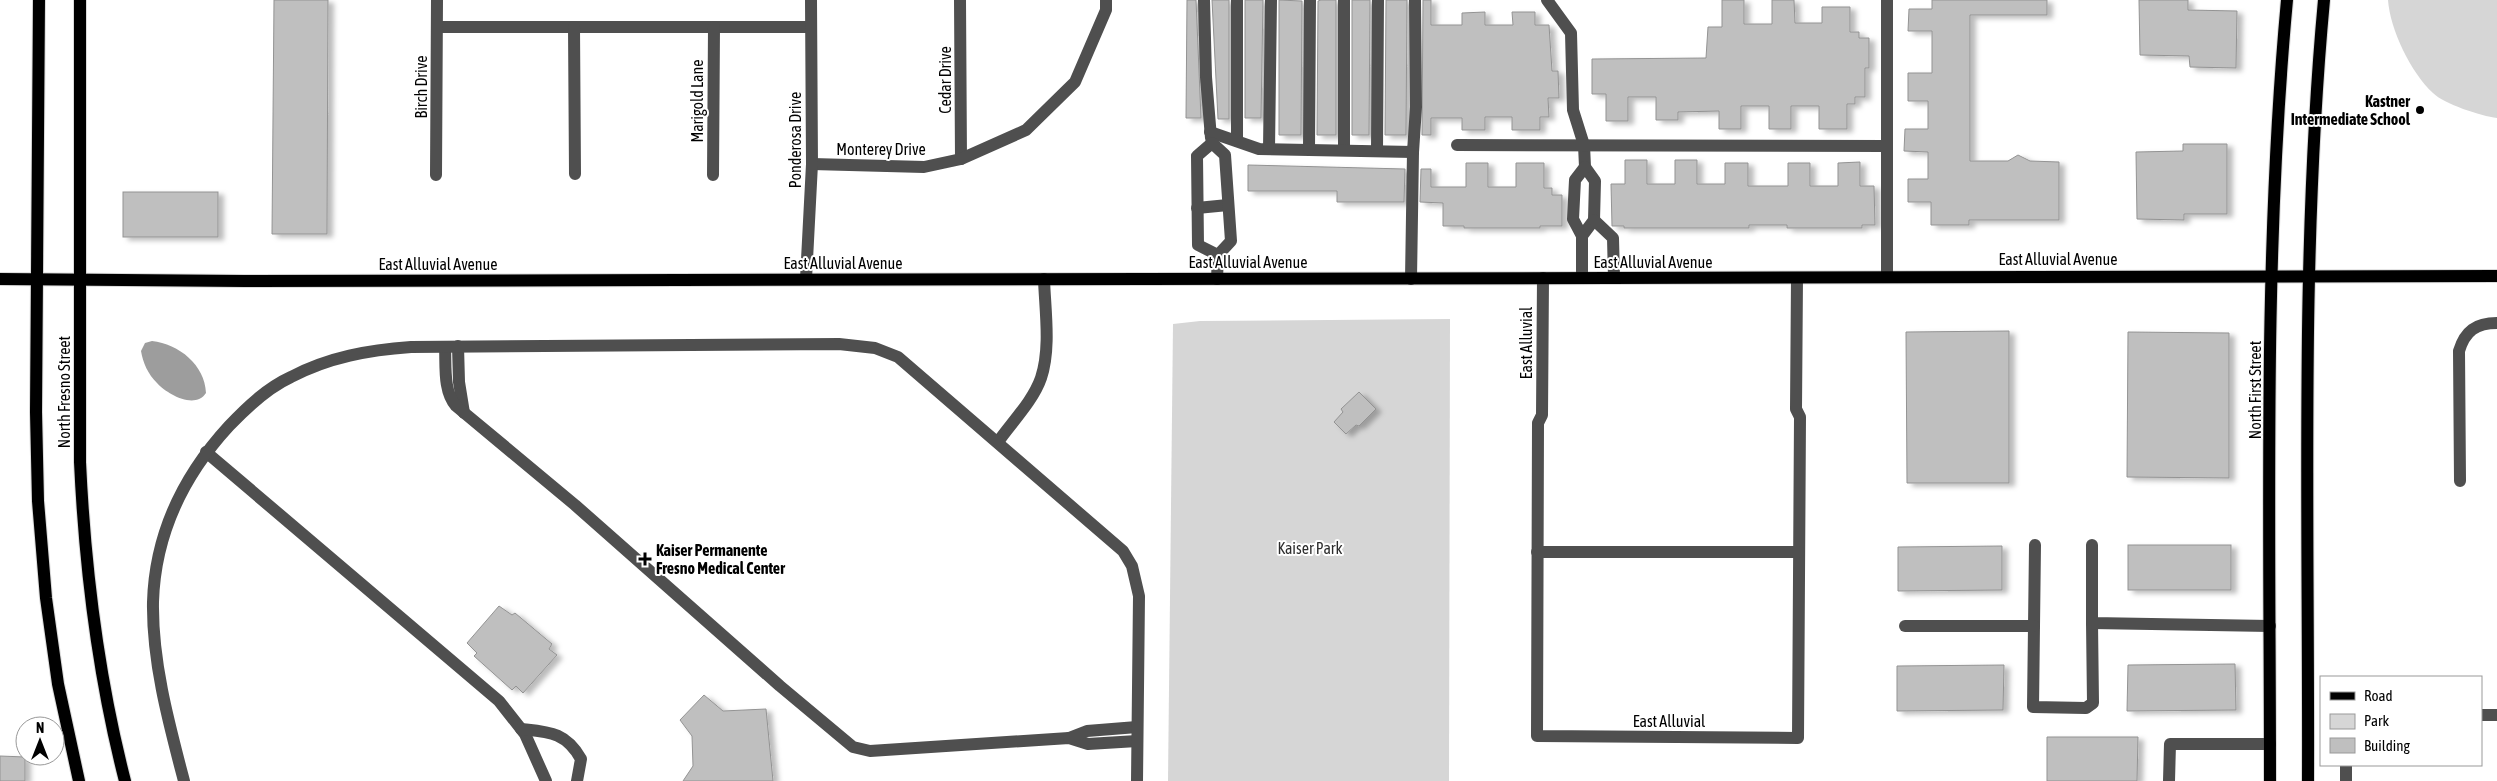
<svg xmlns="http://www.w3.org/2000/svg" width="2497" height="781" font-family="'Asap Condensed',sans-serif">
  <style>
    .green { fill: #d6d6d6 }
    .water { fill: #9d9d9d }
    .building { fill: #bfbfbf; stroke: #939393; filter: url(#shadow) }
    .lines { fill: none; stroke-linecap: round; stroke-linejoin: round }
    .major-casing { stroke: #dbdbdb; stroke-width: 14 }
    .minor { stroke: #4f4f4f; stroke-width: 12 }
    .major { stroke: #000; stroke-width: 12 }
    .poi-dot { fill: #000; stroke: #fff; stroke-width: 2 }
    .labels { text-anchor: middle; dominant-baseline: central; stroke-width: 4; stroke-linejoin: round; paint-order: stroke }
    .street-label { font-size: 16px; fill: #000; stroke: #fff }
    .poi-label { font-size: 16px; font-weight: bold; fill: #000; stroke: #fff; text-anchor: end }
    .park-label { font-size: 16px; fill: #2d2d2d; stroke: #fff }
  </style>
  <defs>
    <filter id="shadow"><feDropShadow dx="5.5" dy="3" stdDeviation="2.5" flood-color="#0004"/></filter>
  </defs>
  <rect width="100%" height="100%" fill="#fff"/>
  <g class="green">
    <path d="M2388 0H2497V118C2481 116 2444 104 2433 93 2411 73 2390 29 2388 0Z"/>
    <path d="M1450 319 1449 781H1168L1173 324 1200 321Z"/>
  </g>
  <path class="water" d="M152 341C179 344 205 365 206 393 195 410 167 394 157 383 148 374 143 363 141 351L145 343Z"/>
  <g class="building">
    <path d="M274 0H328L327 234H272Z"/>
    <path d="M1187 0H1196L1201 118H1186Z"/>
    <path d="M1212 0H1229V119H1218Z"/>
    <path d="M1245 0H1263L1261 118H1245Z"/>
    <path d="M1279 0 1302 1 1301 135H1279Z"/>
    <path d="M1321 0H1336V135H1317L1318 1Z"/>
    <path d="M1352 0H1370L1369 135H1352Z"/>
    <path d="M1386 0H1407L1406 135H1385Z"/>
    <path d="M1423 0H1431V25H1462V13L1485 12V25H1513L1512 12H1535V25H1549L1552 71H1558L1559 98H1548L1549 117H1540V130H1512V117H1485V130H1462V118H1431V135H1422Z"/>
    <path d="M1722 0H1744V24H1772V0H1794L1795 23H1822V7H1850V32H1859V38H1869V68H1865V97H1855V104H1847V129H1819V106H1791V129H1769V106H1741V129H1719V111L1678 112V120H1656V97H1628V121H1606V94H1592V59L1706 58 1708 27H1722Z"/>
    <path d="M1932 0H2047V15H1970V161H2008L2018 155 2030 161 2059 162V220H1969V225H1931V202H1908V179H1928V152L1904 151 1905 129H1928V101H1908V73H1932V31H1908L1909 9H1932Z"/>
    <path d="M2139 0H2188V10L2237 11 2236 68 2190 67 2189 56 2140 55Z"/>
    <path d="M2183 144H2227V214H2184V220L2137 219 2136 152 2183 151Z"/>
    <path d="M1625 160H1647V184H1675V160H1697V184H1725V163H1748V186H1788V163H1810V186H1838V163L1860 162V186H1874L1875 225H1862V228H1787V225H1749V228H1624V226H1612L1611 184H1625Z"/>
    <path d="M1466 163H1488V187H1516V163H1544V188H1552V195H1562V226H1540V228H1464V226H1443V203L1420 202 1421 169H1431V187H1466Z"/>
    <path d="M1248 165 1405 169 1404 202H1337V191H1248Z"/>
    <rect x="123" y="192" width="95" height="45"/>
    <path d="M2009 331V483H1907L1906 332Z"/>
    <path d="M2128 332 2229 333V478L2127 477Z"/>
    <path d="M1359 392 1376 409 1359 426 1356 425 1346 434 1334 422 1343 412 1341 409Z"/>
    <rect x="2128" y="545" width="103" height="45"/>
    <path d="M2002 546V590L1898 591V547Z"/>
    <path d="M499 606 512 615 515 613 552 644 549 649 557 655 523 693 516 686 512 690 474 656 477 653 467 643Z"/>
    <path d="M2235 664 2236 710 2127 711 2128 665Z"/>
    <path d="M2004 665 2003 710 1897 711V666Z"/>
    <path d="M704 695 723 711 766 709 773 781H683L693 766 692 736 680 720Z"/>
    <path d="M2047 737H2138L2137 781H2047Z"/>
    <path d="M0 756 25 757V781H0Z"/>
  </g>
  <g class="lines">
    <defs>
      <g id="major">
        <path d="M39 0 36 412 38 501 46 598 58 684 79 781"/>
        <path d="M80 0V462C85 570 98 676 125 781"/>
        <path d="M0 279 244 281 2497 276"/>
        <path d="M2270 781C2270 521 2263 259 2287 0"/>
        <path d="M2308 781C2309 521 2300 259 2324 0"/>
      </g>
    </defs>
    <use href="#major" class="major-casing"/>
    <g class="minor">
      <path d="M960 0 961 159"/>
      <path d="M1204 0 1206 77 1211 138"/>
      <path d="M1237 0V141"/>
      <path d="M1344 0V150"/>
      <path d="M1547 0 1571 33 1573 110 1584 145 1585 167 1595 181 1594 220 1582 236"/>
      <path d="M437 27H810"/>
      <path d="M574 27 575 174"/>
      <path d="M1210 132 1259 149 1413 152 1416 107 1415 0"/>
      <path d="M1457 145 1886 146"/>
      <path d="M1269 149 1271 0"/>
      <path d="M1309 149 1310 0"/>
      <path d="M1377 150 1378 0"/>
      <path d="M812 164 924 167 961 159 1026 130 1075 82 1106 10V0"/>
      <path d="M436 175 437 0"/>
      <path d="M713 175 714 27"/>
      <path d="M1197 208 1228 205"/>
      <path d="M1594 220 1613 238 1614 278"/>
      <path d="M1887 277V0"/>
      <path d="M1543 278 1542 415 1538 423 1537 736 1798 738 1800 417 1796 409 1797 278"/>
      <path d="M1582 278V236L1573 219 1575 180 1585 167"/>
      <path d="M806 279 812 164 811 0"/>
      <path d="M1217 279 1218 255 1231 241 1225 155 1212 143 1197 156 1198 245 1218 255"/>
      <path d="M1411 279 1413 152"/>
      <path d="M458 346 459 382 464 413"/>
      <path d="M445 347C446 366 443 391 456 406L575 505 780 686 853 747 870 751 1069 738 1088 744 1137 741"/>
      <path d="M998 442C1012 422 1033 401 1041 378 1051 348 1045 310 1044 279"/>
      <path d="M206 452 499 701 525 734 546 781"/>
      <path d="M2460 481 2459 351C2465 331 2476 323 2497 323"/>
      <path d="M2035 545 2033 707 2086 708 2093 703 2092 623"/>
      <path d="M2092 545V623L2270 626"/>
      <path d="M1537 552H1799"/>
      <path d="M1905 626H2034"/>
      <path d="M2481 715H2497"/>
      <path d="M521 729C549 732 566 732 581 759L577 781"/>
      <path d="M1069 738 1087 731 1137 727"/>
      <path d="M2346 765V781"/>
      <path d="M184 781C169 724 152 662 153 602 155 534 183 476 229 426 247 407 267 388 291 377 329 357 369 350 411 347L839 344 875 348 898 357 1123 551 1132 566 1139 596 1137 781"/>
      <path d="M2169 781 2170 744H2270"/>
    </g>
    <use href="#major" class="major"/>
  </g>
  <g class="poi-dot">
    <circle cx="2420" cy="110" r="5"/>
    <path d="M642.5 551.5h5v5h5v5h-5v5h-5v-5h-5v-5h5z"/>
  </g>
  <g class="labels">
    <g class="street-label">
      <text transform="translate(945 80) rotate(-90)">Cedar Drive</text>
      <text transform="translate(421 87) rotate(-90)">Birch Drive</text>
      <text transform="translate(697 101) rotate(-90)">Marigold Lane</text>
      <text transform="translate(795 140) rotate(-90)">Ponderosa Drive</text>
      <text x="881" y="149">Monterey Drive</text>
      <text x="2058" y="259">East Alluvial Avenue</text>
      <text x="1248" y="262">East Alluvial Avenue</text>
      <text x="1653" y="262">East Alluvial Avenue</text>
      <text x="843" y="263">East Alluvial Avenue</text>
      <text x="438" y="264">East Alluvial Avenue</text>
      <text transform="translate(1526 343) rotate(-90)">East Alluvial</text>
      <text transform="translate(2255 390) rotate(-90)">North First Street</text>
      <text transform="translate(64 392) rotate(-90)">North Fresno Street</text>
      <text x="1669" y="721">East Alluvial</text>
    </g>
    <g class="poi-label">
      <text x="2410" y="101">Kastner<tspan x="2410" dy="18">Intermediate School</tspan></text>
      <text x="656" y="550" text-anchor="start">Kaiser Permanente<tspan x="656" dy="18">Fresno Medical Center</tspan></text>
    </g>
    <g class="park-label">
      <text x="1310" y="548">Kaiser Park</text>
    </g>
  </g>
  <rect x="2320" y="676" width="162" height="90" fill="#ffffff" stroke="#999999"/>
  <rect x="2330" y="692" width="25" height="8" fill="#000000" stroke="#999999"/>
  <text x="2364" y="701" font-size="15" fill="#000000">Road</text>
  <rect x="2330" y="714" width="25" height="15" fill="#d6d6d6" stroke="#999999"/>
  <text x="2364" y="726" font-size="15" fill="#000000">Park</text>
  <rect x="2330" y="738" width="25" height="15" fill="#bfbfbf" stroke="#999999"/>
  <text x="2364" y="751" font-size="15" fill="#000000">Building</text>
  <g transform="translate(40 741)"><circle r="24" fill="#ffffff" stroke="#999999"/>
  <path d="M0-4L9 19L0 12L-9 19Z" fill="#000000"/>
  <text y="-8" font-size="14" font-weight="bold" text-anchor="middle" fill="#000000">N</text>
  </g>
</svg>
